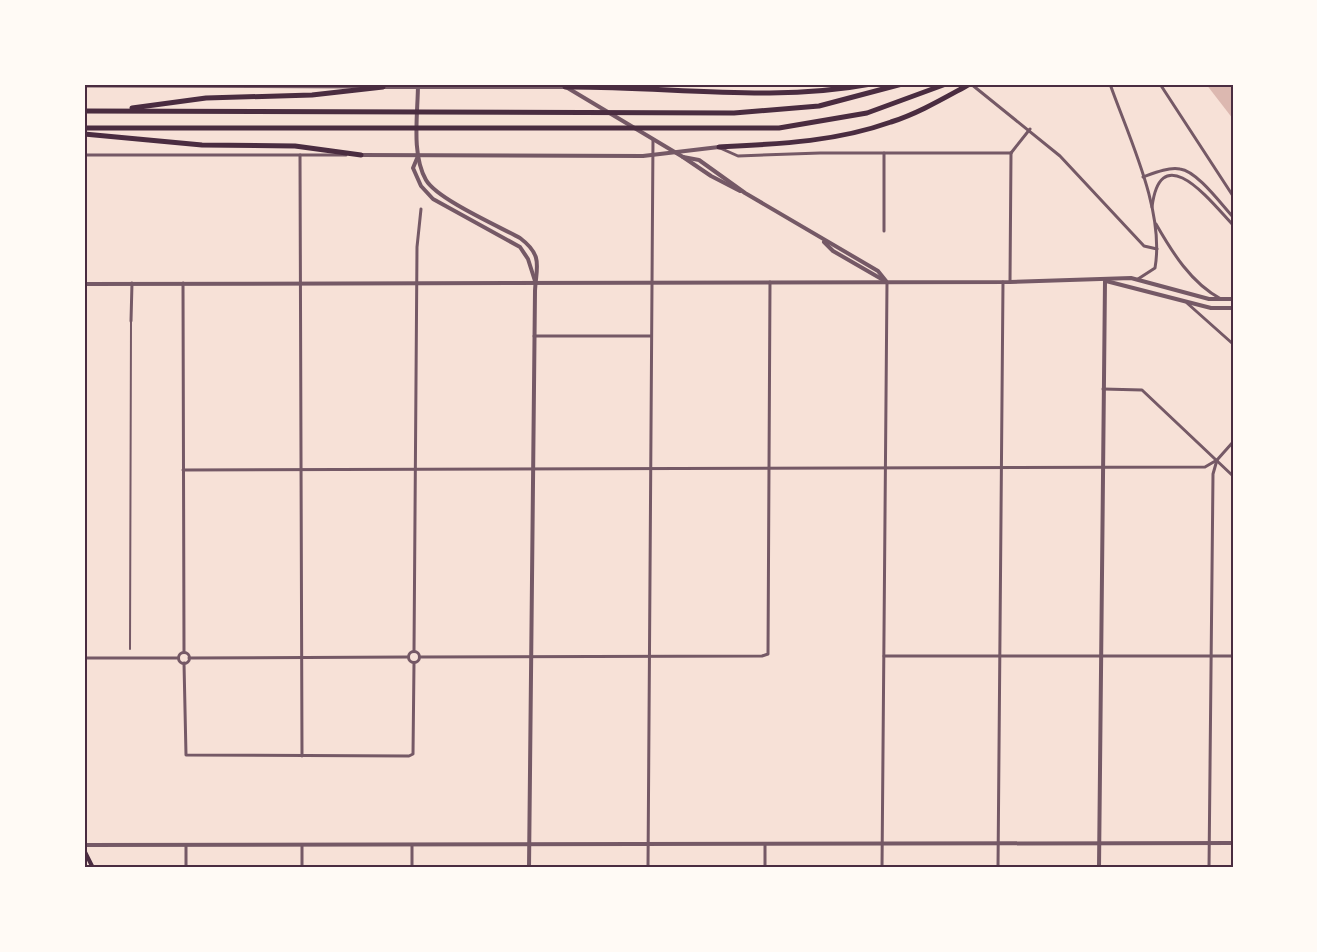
<svg xmlns="http://www.w3.org/2000/svg" width="1317" height="952" font-family="'Fira Sans',sans-serif">
  <style>
    .water { fill: #dcb8b0 }
    .lines { fill: none; stroke-linecap: round; stroke-linejoin: round }
    .pedestrian { stroke: #755966; stroke-width: 2 }
    .minor { stroke: #755966; stroke-width: 3 }
    .tertiary { stroke: #755966; stroke-width: 4 }
    .secondary { stroke: #4a2c40; stroke-width: 4 }
    .motorway { stroke: #4a2c40; stroke-width: 5 }
    .neatline { fill: none; stroke: #4a2c40; stroke-width: 2 }
  </style>
  <rect width="100%" height="100%" fill="#f7e1d7"/>
  <path class="water" d="M1206 84H1233V119Z"/>
  <g class="lines">
    <path class="pedestrian" d="M130 649 131 321"/>
    <g class="minor">
      <path d="M971 84 1060 156 1144 246 1157 249"/>
      <path d="M1110 84C1129 138 1165 211 1155 268L1138 279"/>
      <path d="M1160 84 1233 196"/>
      <path d="M84 86 363 87"/>
      <path d="M720 148 738 156 820 153H1011"/>
      <path d="M884 153V231"/>
      <path d="M1011 153 1030 129"/>
      <path d="M84 155H346"/>
      <path d="M300 155 302 756"/>
      <path d="M1143 177C1154 173 1168 167 1180 169 1197 171 1221 204 1233 217"/>
      <path d="M1152 207C1161 136 1212 203 1233 225"/>
      <path d="M1156 224C1172 252 1191 283 1221 299"/>
      <path d="M1010 282 1011 153"/>
      <path d="M183 283 184 652"/>
      <path d="M1187 303 1233 344"/>
      <path d="M131 321 132 283"/>
      <path d="M534 336H651"/>
      <path d="M1103 389 1142 390 1233 476"/>
      <path d="M183 470 1205 467 1217 460"/>
      <path d="M414 651 417 247 421 209"/>
      <circle cx="414" cy="657" r="5.5"/>
      <circle cx="184" cy="658" r="5.5"/>
      <path d="M884 656H1233"/>
      <path d="M420 657 762 656 768 654 770 282"/>
      <path d="M84 658H178"/>
      <path d="M189 658 408 657"/>
      <path d="M184 663 186 755 409 756 413 754 414 663"/>
      <path d="M186 868V846"/>
      <path d="M302 868V846"/>
      <path d="M412 868V845"/>
      <path d="M648 868 653 139"/>
      <path d="M765 868V844"/>
      <path d="M882 868 887 282"/>
      <path d="M998 868 1003 282"/>
      <path d="M1209 868 1213 474 1217 460 1233 442"/>
    </g>
    <g class="tertiary">
      <path d="M418 84C418 113 411 154 426 180 437 199 498 226 520 238 544 256 536 267 535 291L529 868"/>
      <path d="M561 84 683 157 711 176 740 191"/>
      <path d="M383 87H565"/>
      <path d="M361 155 643 156 719 147"/>
      <path d="M418 156 413 168 421 186 433 199 520 247 528 259 535 281"/>
      <path d="M683 157 699 160 745 193 878 271 886 281"/>
      <path d="M824 242 833 251 885 281"/>
      <path d="M1106 281 1211 308H1233"/>
      <path d="M84 284 1010 282 1131 278 1209 299H1233"/>
      <path d="M84 845 1233 843"/>
      <path d="M1099 868 1105 281"/>
    </g>
    <path class="secondary" d="M84 850 93 868"/>
    <g class="motorway">
      <path d="M565 87C668 86 770 103 871 84"/>
      <path d="M132 108 206 98 312 95 383 87"/>
      <path d="M84 111 734 113 819 106 902 84"/>
      <path d="M84 128H779L867 113 946 84"/>
      <path d="M84 134 202 145 295 146 361 155"/>
      <path d="M719 147C778 144 835 142 891 122 919 113 944 98 970 84"/>
    </g>
  </g>
  <rect width="1317" height="952" fill="none" stroke="#fffaf5" stroke-width="171"/>
  <rect x="86" y="86" width="1146" height="780" class="neatline"/>
</svg>
